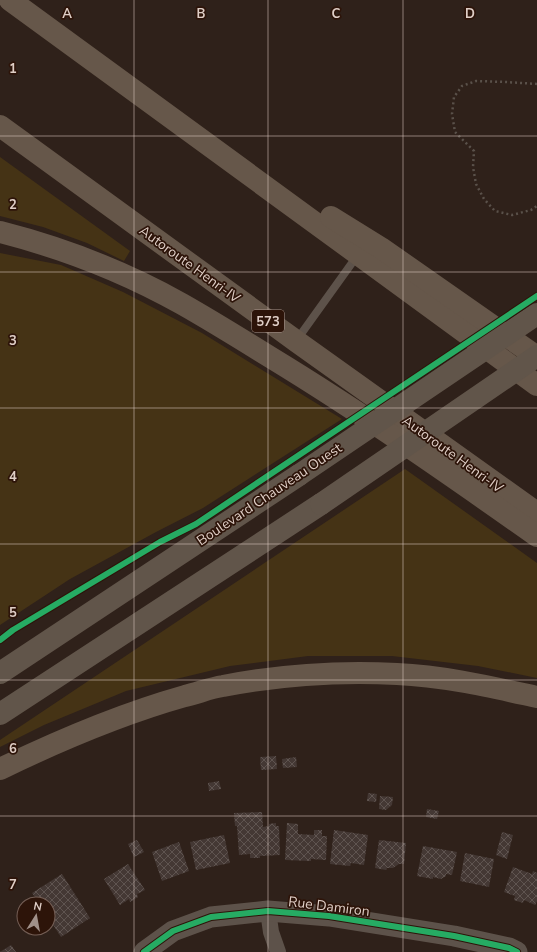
<svg xmlns="http://www.w3.org/2000/svg" width="537" height="952" font-family="'Nunito Sans',sans-serif">
  <style>
    .green { fill: #453315 }
    .building { fill: url(#building-cross-hatch) }
    .lines { fill: none; stroke-linecap: round; stroke-linejoin: round }
    .path { stroke: #5a514a; stroke-width: 2.5; stroke-dasharray: 2 3; stroke-linecap: butt }
    .service { stroke: #5d524a; stroke-width: 8 }
    .minor { stroke: #5d524a; stroke-width: 16 }
    .tertiary { stroke: #5d524a; stroke-width: 21 }
    .secondary { stroke: #61554a; stroke-width: 22 }
    .motorway { stroke: #66574a; stroke-width: 22 }
    .secondary-bridge { stroke: #61554a; stroke-width: 22 }
    .cycleway-casing { stroke: #2d1409; stroke-width: 8 }
    .cycleway { stroke: #26ab63; stroke-width: 6 }
    .grid { fill: none; stroke: #dfcec6; stroke-width: 1; stroke-opacity: 0.55 }
    .labels { text-anchor: middle; stroke-width: 3.5; stroke-linejoin: round; paint-order: stroke }
    .shield { fill: #2d1409; stroke: #aa968d; stroke-width: 1 }
    .shield-label { font-size: 13px; font-weight: bold; fill: #dfcec6 }
    .street-label { font-size: 14px; fill: #dfcec6; stroke: #2d1409 }
    .grid-label { font-size: 13px; text-anchor: middle; font-weight: bold; fill: #dfcec6; stroke: #2d1409; stroke-width: 3.5; stroke-linejoin: round; paint-order: stroke }
  </style>
  <defs>
    <pattern id="building-cross-hatch" width="8" height="8" patternUnits="userSpaceOnUse"><rect width="8" height="8" fill="#443834"/><path d="M0 0l8 8M0 8l8-8" fill="none" stroke="#5f5450"/></pattern>
  </defs>
  <rect width="100%" height="100%" fill="#2f211a"/>
  <g class="green">
    <path d="M 0,157 L 130,251 L 124,261 L 87,243 L 43,227 L 0,216 Z"/>
    <path d="M 0,253 L 61,265 L 123,292 L 202,333 L 342,419 L 203,508 L 156,532 L 70,579 L 0,625 Z"/>
    <path d="M 405,469 L 537,563 L 537,678 L 478,666 L 392,656 L 308,656 L 230,666 L 126,691 L 44,725 L 0,747 L 0,740 Z"/>
  </g>
  <g class="building">
    <path d="M 276,756 L 277,769 L 261,770 L 260,757 Z"/>
    <path d="M 296,757 L 297,767 L 283,768 L 282,759 Z"/>
    <path d="M 219,781 L 221,789 L 209,791 L 208,783 Z"/>
    <path d="M 368,793 L 377,794 L 376,802 L 367,801 Z"/>
    <path d="M 380,796 L 393,797 L 392,805 L 386,810 L 379,809 Z"/>
    <path d="M 427,809 L 439,811 L 437,819 L 426,817 Z"/>
    <path d="M 262,812 L 263,827 L 269,826 L 269,824 L 276,823 L 276,826 L 279,826 L 280,855 L 260,856 L 260,858 L 250,858 L 250,854 L 239,855 L 237,826 L 235,826 L 234,813 Z"/>
    <path d="M 287,823 L 298,824 L 298,834 L 314,835 L 314,830 L 322,830 L 322,836 L 327,836 L 326,860 L 311,859 L 311,861 L 285,860 Z"/>
    <path d="M 334,830 L 368,835 L 364,865 L 351,863 L 350,866 L 330,864 Z"/>
    <path d="M 502,832 L 513,835 L 507,859 L 496,855 Z"/>
    <path d="M 224,835 L 230,863 L 196,870 L 190,842 Z"/>
    <path d="M 137,840 L 144,852 L 134,857 L 128,844 Z"/>
    <path d="M 379,840 L 406,843 L 404,864 L 399,864 L 393,868 L 387,868 L 386,870 L 375,868 Z"/>
    <path d="M 179,842 L 189,871 L 162,881 L 152,852 Z"/>
    <path d="M 423,846 L 457,852 L 452,875 L 446,874 L 446,876 L 441,879 L 433,877 L 433,879 L 417,876 Z"/>
    <path d="M 465,853 L 494,859 L 489,887 L 460,881 Z"/>
    <path d="M 128,864 L 145,890 L 137,894 L 138,897 L 130,902 L 129,899 L 120,905 L 104,879 Z"/>
    <path d="M 513,867 L 532,874 L 533,871 L 537,873 L 537,901 L 535,905 L 524,900 L 523,903 L 514,900 L 515,896 L 504,892 Z"/>
    <path d="M 62,874 L 90,918 L 61,937 L 48,917 L 48,904 L 40,904 L 32,893 Z"/>
    <path d="M 11,945 L 16,952 L 0,952 Z"/>
  </g>
  <g class="lines">
    <path class="path" d="M 537,84 L 506,82 L 476,81 L 462,86 L 454,97 L 452,114 L 455,132 L 474,151 L 473,167 L 476,184 L 484,199 L 495,211 L 512,215 L 531,210 L 537,206"/>
    <path class="service" d="M 296,341 L 357,256"/>
    <path class="minor" d="M 268,911 L 271,932 L 278,952"/>
    <path class="tertiary" d="M 144,952 L 173,931 L 211,917 L 268,911 L 329,916 L 454,936 L 509,948 L 517,952"/>
    <g class="secondary">
      <path d="M 0,673 L 299,475"/>
      <path d="M 0,714 L 321,504"/>
    </g>
    <g class="motorway">
      <path d="M 10,0 L 537,385"/>
      <path d="M 0,126 L 296,341 L 537,513"/>
      <path d="M 331,217 L 381,248 L 537,357"/>
      <path d="M 0,232 C 63,248 125,272 182,304 C 212,321 241,339 270,357 C 362,413 449,474 537,536"/>
      <path d="M 0,769 C 60,740 121,714 185,696 C 198,693 210,688 223,686 C 280,675 339,671 397,674 C 444,676 491,687 537,697"/>
    </g>
    <g class="secondary-bridge">
      <path d="M 299,475 L 537,314"/>
      <path d="M 321,504 L 537,356"/>
    </g>
    <g class="cycleway-casing">
      <g id="cycleway">
        <path d="M 0,640 L 13,630 L 160,542 L 196,524 L 537,296"/>
        <path d="M 144,952 L 173,931 L 211,917 L 268,911 L 329,916 L 454,936 L 509,948 L 517,952"/>
      </g>
    </g>
    <use href="#cycleway" class="cycleway"/>
  </g>
  <path class="grid" d="M 134,0 L 134,952M 268,0 L 268,952M 403,0 L 403,952M 0,136 L 537,136M 0,272 L 537,272M 0,408 L 537,408M 0,544 L 537,544M 0,680 L 537,680M 0,816 L 537,816"/>
  <g class="labels">
    <rect class="shield" x="252" y="310" width="32" height="22" rx="3"/>
    <g class="shield-label">
      <text x="268" y="326">573</text>
    </g>
    <g class="street-label">
      <text transform="translate(190 264) rotate(36)" y="5">Autoroute Henri-IV</text>
      <text transform="translate(453 454) rotate(36)" y="5">Autoroute Henri-IV</text>
      <text transform="translate(269 494) rotate(-34)" y="5">Boulevard Chauveau Ouest</text>
      <text transform="translate(329 906) rotate(7)" y="5">Rue Damiron</text>
    </g>
  </g>
  <g class="grid-label">
    <text x="67" y="18">A</text>
    <text x="201" y="18">B</text>
    <text x="336" y="18">C</text>
    <text x="470" y="18">D</text>
    <text x="13" y="73">1</text>
    <text x="13" y="209">2</text>
    <text x="13" y="345">3</text>
    <text x="13" y="481">4</text>
    <text x="13" y="617">5</text>
    <text x="13" y="753">6</text>
    <text x="13" y="889">7</text>
  </g>
  <g transform="translate(36 916) rotate(11)"><circle r="19" fill="#2d1409" stroke="#745e55"/>
  <path d="M0-3L7 15L0 10L-7 15Z" fill="#a1918a"/>
  <text y="-6" font-size="11" font-weight="bold" text-anchor="middle" fill="#dfcec6">N</text>
  </g>
</svg>
